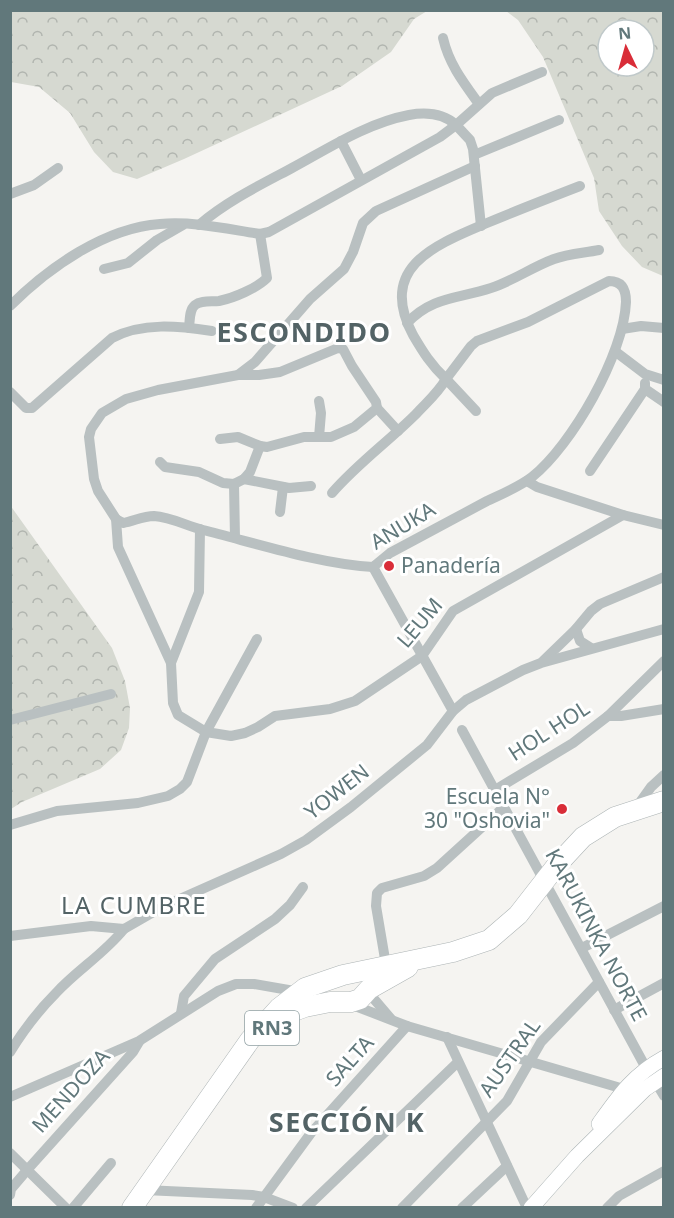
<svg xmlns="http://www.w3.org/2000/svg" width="674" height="1218" font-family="'Noto Sans',sans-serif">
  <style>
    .forest { fill: url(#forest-crowns); fill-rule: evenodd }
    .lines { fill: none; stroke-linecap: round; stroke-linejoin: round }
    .secondary-casing { stroke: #acb5b6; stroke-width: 16 }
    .highway-casing { stroke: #adb4b5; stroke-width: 21 }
    .street { stroke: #b9c0c1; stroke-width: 10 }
    .secondary { stroke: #fff; stroke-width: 15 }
    .highway { stroke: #fff; stroke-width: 20 }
    .poi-dot { fill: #d92d38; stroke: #fff; stroke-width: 2 }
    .labels { text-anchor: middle; stroke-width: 6; stroke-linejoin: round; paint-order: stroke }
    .shield { fill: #fff; stroke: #90a0a3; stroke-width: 1.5 }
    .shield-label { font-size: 20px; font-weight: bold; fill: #61787b }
    .street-label { font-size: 21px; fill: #61787b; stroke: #fff }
    .poi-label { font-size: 21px; fill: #61787b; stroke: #fff; text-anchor: start }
    .quarter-label { font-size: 24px; letter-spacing: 1.5px; fill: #536366; stroke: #fff }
    .district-label { font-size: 27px; font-weight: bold; letter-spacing: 1.5px; fill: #536366; stroke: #fff }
  </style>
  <defs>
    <pattern id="forest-crowns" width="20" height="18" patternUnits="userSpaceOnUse" patternTransform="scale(1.5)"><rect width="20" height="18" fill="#d6d9d1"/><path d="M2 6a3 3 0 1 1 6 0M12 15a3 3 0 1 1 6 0" fill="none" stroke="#b1b5af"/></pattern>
  </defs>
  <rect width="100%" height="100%" fill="#f5f4f1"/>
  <g class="forest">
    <path d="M 10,11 L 11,10 L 427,11 L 414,19 L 391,52 L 342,86 L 184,159 L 137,179 L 113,172 L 94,152 L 70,113 L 39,87 L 11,82 Z"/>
    <path d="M 506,11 L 663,11 L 663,276 L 642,267 L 622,246 L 599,211 L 594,178 L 543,57 L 518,20 ZM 608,30 L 644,30 L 644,66 L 608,66 Z"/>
    <path d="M 10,505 L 112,648 L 125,681 L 130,708 L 129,728 L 121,750 L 100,769 L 22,802 L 11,809 Z"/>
  </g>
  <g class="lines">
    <g class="secondary-casing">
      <g id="secondary">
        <path d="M 599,1124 C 619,1096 633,1075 664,1058"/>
        <path d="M 531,1208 L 577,1156 L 645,1089 L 664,1076"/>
      </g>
    </g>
    <g class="highway-casing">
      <g id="highway">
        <path d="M 274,1025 L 294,1011 L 305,1007 L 330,1002 L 351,1002 L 360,999 L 369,989 L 408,967"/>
        <path d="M 132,1208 L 250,1040 L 279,1008 L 305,988 L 343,975 L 453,952 L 489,940 L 518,915 L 557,865 L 583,837 L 615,817 L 664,801"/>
      </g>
    </g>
    <g class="street">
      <path d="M 443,38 C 449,64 463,82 479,104"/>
      <path d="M 341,141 L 361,180"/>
      <path d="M 474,155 L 559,120"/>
      <path d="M 10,194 L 34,185 L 58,168"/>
      <path d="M 199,225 C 227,201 260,185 292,168 C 329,148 367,123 409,115 C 426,112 443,113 456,125 L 492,93 L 542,72"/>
      <path d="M 104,269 L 128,263 L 157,240 L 183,225"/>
      <path d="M 10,306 C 49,267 105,228 160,224 C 193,221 227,229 260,234 L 269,232 L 440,137 L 456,125 L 470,140 L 473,149 L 481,226"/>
      <path d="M 407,323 C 433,296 458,299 491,288 C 513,281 532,267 554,259 C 568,254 584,253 599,250"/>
      <path d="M 189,328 C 190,320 189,310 195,305 C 201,300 212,302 219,301 C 234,298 257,288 267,278 L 260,234"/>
      <path d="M 622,329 L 641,326 L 664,328"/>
      <path d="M 616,352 L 645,374 L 664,380"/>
      <path d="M 645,383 L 645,389 L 664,402"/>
      <path d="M 10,392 L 26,408 L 32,408 L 112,338 C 143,322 178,326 212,331"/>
      <path d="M 319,401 L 321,413 L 319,437"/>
      <path d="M 377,408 L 398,431"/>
      <path d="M 220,439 L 238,437 L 260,446 L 267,447 L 304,437 L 331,437 L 354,427 L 377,408 L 376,402 L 352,366 L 343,349 L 338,348 L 280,372 L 259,375 L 238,375"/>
      <path d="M 160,462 L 165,467 L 199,472 L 223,483 L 234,484 L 244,479 L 289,488 L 311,486"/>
      <path d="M 590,471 L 645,389"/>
      <path d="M 244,479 L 250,472 L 260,446"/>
      <path d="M 527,481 L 537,487 L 623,515 L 664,525"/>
      <path d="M 234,484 L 235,538"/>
      <path d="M 332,493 C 357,464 389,441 416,414 C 427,402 438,393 446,379 L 476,411"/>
      <path d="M 280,512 L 283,487"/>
      <path d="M 116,519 L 123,523 C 134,521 143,516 154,516 C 171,517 187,526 203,530 C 255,543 320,564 373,567 L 390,553 C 422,536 455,518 487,501 C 502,494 519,487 532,477 C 572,445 624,354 626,302 C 626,290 622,281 609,281 L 528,322 L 477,341 L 471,346 L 446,379 C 431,365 423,352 413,335 C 377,267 435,245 487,223 C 518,210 549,198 580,186"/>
      <path d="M 200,529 L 199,592 L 171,663 L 173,703 L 178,715 L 206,732 L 231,736 L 245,733 L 258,727 L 275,716 L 330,709 L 355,701 L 422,656 L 453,611 L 623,515"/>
      <path d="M 373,567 L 453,711"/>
      <path d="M 576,629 L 580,641 L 591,648"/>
      <path d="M 543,661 L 576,629 L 591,611 L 600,604 L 664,577"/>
      <path d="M 171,663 L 118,547 L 116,519 L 98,491 L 94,479 L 89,437 L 91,429 L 102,413 L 126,399 L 158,390 L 238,375 L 255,362 L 310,299 L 344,269 L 353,252 L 363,223 L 376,211 L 475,166"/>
      <path d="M 608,716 L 621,716 L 664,709"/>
      <path d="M 10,720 L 111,694"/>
      <path d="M 462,730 L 646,1068"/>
      <path d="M 495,790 L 573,743 L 608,716 L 664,661"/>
      <path d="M 636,808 L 651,787 L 664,775"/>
      <path d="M 10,825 L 57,811 L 138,803 L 168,796 L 180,789 L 187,782 L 206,732 L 257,639"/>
      <path d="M 10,936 L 91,926 L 124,929 L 164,906 L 281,854 L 306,840 L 351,807 L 427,745 L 453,711 L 466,700 L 523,670 L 541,663 L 664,629"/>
      <path d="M 582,948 L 664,906"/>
      <path d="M 386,965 L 376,906 L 377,893 L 382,888 L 424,876 L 437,868 L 504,807"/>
      <path d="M 368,992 L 391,1019"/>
      <path d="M 350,1004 L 407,1026 L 624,1089"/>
      <path d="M 614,1010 L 664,983"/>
      <path d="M 181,1013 L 184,996 L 215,959 L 275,919 L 290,905 L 303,887"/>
      <path d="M 447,1037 L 527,1208"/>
      <path d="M 10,1052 C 23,1031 38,1011 56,993 C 77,970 104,954 124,929"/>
      <path d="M 655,1081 L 664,1096"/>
      <path d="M 10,1097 L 139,1041 L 218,991 L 236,984 L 254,984 L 300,992"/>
      <path d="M 10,1153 L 66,1208"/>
      <path d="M 145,1190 L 252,1195 L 264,1197 L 293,1208"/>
      <path d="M 10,1195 L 11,1189 L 28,1169 L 133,1052 L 139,1042"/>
      <path d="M 73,1208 L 111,1163"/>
      <path d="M 256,1208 L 311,1133 L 407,1026"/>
      <path d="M 306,1208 L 458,1062"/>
      <path d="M 402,1208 L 507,1101 L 541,1042 L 599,982"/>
      <path d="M 462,1208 L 507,1166"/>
      <path d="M 607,1208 L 619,1196 L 664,1171"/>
    </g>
    <use href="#secondary" class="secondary"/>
    <use href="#highway" class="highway"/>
  </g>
  <g class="poi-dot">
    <circle cx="389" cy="566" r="6"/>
    <circle cx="562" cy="809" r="6"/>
  </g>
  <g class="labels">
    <rect class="shield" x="245" y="1011" width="54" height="34" rx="4.5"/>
    <g class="shield-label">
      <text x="272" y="1035">RN3</text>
    </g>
    <g class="street-label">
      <text transform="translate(403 526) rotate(-31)" y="7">ANUKA</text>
      <text transform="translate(420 623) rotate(-50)" y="7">LEUM</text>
      <text transform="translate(549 731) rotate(-33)" y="7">HOL HOL</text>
      <text transform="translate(337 792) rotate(-38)" y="7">YOWEN</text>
      <text transform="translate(596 935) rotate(62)" y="7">KARUKINKA NORTE</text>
      <text transform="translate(510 1058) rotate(-55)" y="7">AUSTRAL</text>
      <text transform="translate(350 1061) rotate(-48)" y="7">SALTA</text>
      <text transform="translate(71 1091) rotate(-48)" y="7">MENDOZA</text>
    </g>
    <g class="poi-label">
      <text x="401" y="573">Panadería</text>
      <text x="550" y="804" text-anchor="end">Escuela N°<tspan x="550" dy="24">30 "Oshovia"</tspan></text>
    </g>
    <g class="quarter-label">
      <text x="134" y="914">LA CUMBRE</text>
    </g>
    <g class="district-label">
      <text x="304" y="342">ESCONDIDO</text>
      <text x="347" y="1132">SECCIÓN K</text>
    </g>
  </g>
  <rect width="674" height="1218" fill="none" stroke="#61787b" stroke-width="24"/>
  <g transform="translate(626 48) rotate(355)"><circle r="28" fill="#ffffff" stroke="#c0c9ca" stroke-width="1.5"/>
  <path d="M0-4.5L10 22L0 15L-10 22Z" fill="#d92d38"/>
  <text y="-9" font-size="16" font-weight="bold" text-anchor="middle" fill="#61787b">N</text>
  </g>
</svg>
